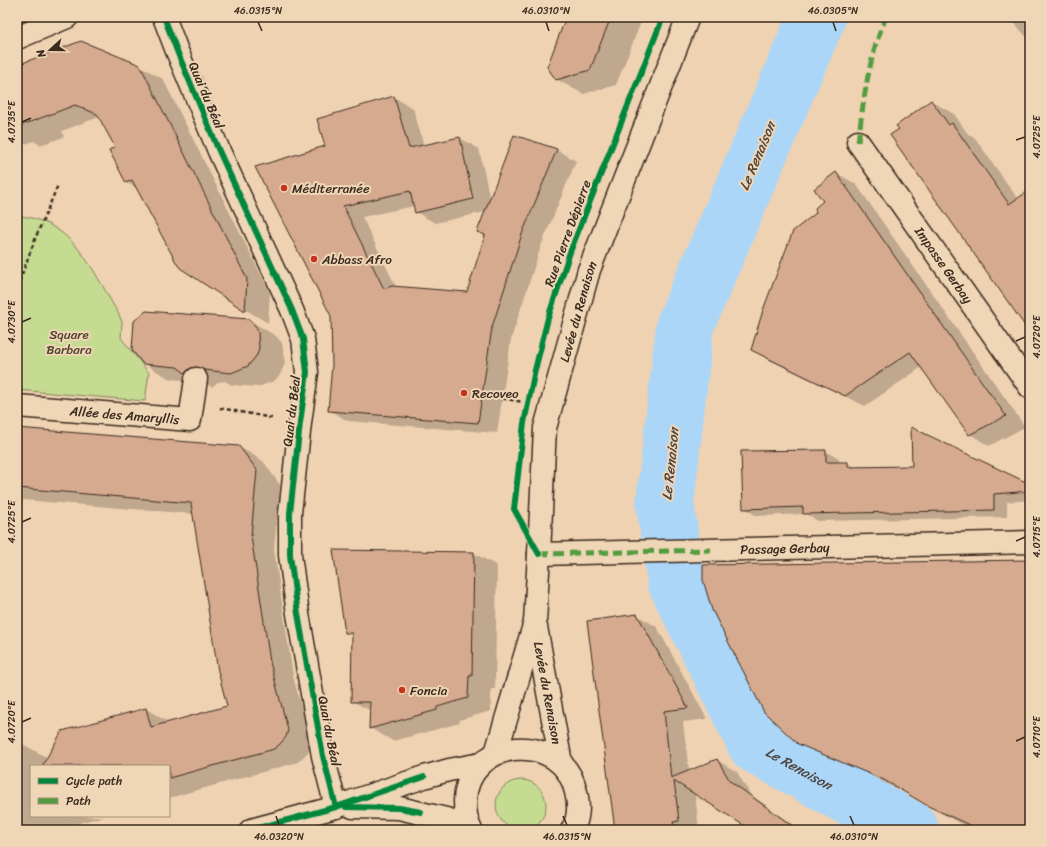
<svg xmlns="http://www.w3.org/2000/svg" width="1047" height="847" font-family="Sriracha,sans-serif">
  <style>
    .green { fill: #c5db91; stroke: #808258 }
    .shadow { fill: #0003; fill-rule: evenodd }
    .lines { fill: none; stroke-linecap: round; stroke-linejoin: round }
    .river { stroke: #acd6f7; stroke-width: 58 }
    .building { fill: #d6aa8f; stroke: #3b2a1e }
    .minor-casing { stroke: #3b2a1e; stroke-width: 25 }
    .major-casing { stroke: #3b2a1e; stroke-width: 25 }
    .path { stroke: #3b2a1e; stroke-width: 2.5; stroke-dasharray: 4 3; stroke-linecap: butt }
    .minor { stroke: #eed6b6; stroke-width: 22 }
    .major { stroke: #eed6b6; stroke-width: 22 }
    .quiet { stroke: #529c3f; stroke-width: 5; stroke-dasharray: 10 5; stroke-linecap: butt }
    .cycleway-casing { stroke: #eed6b6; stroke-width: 8 }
    .cycleway { stroke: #00873e; stroke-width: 6 }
    .ticks { fill: none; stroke: #3b2a1e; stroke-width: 1.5 }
    .poi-dot { fill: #c8321e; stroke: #eed6b6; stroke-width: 1.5 }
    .labels { text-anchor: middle; stroke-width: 4; stroke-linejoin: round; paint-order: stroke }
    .street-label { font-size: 13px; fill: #3b2a1e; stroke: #eed6b6 }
    .poi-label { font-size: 13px; fill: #3b2a1e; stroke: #eed6b6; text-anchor: start }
    .park-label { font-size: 13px; fill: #50452f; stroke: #eed6b6 }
    .water-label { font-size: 14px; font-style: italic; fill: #4c443f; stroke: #eed6b6 }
    .neatline { fill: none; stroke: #3b2a1e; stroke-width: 1.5 }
    .ticks-label { font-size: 10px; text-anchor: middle; fill: #3b2a1e }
  </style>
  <rect width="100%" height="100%" fill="#efd2b2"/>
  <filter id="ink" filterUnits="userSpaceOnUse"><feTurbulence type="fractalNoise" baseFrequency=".025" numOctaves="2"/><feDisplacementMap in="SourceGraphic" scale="8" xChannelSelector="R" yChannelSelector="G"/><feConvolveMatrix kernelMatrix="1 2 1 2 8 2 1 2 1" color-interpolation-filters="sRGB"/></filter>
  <g filter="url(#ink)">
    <g class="green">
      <path d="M 17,216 C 23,216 29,217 35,219 C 78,231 97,278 118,313 L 122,322 L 121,338 L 149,373 L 145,401 L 17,390 Z"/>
      <circle cx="521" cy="805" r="25"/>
    </g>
    <g class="shadow">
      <path d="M 17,17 L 40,17 L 17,25 Z"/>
      <path d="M 567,17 L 643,17 L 616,85 L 583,94 L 556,79 Z"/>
      <path d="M 1009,17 L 1030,17 L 1030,41 Z"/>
      <path d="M 17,66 L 140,66 L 163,79 L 270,293 L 268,323 L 246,310 L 180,267 L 138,189 L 127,183 L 110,151 L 116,147 L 100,118 L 99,117 L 62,131 L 64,137 L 40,145 L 34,141 L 17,147 Z"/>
      <path d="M 393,97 L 413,108 L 424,146 L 460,138 L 479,149 L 490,199 L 515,136 L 557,150 L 576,161 L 541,246 L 511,339 L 497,433 L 348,421 L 329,410 L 333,365 L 326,147 ZM 414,206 L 416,212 L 435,223 L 485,212 L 478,231 L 486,236 L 468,293 L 396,287 L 362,217 Z"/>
      <path d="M 931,101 L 954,114 L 968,134 L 975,138 L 1018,199 L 1030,192 L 1030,331 L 900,130 Z"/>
      <path d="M 836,173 L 856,184 L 1025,427 L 989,446 L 970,434 L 922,367 L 865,406 L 771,361 L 752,349 L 817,213 L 824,201 Z"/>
      <path d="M 249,320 L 276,336 L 282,343 L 285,363 L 280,375 L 274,381 L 258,387 L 232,385 L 225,381 L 218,382 L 212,387 L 203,382 L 170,379 L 143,363 Z"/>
      <path d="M 17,428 L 239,447 L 263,461 L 280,485 L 274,550 L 293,676 L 311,744 L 310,750 L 298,762 L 169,798 L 169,766 L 31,766 L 31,816 L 104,816 L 54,830 L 17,830 L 17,741 L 48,758 L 146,709 L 170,723 L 228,707 L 194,514 L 23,500 L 20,553 L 17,553 Z"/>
      <path d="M 825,451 L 839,458 L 839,463 L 847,463 L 856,468 L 1030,485 L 1030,500 L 1007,502 L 1007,517 L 818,521 L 806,514 L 757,516 L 744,508 Z"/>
      <path d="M 474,553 L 497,566 L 495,689 L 491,689 L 491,711 L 459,720 L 460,723 L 393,741 L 370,728 L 371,711 L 352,701 L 353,636 L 346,632 Z"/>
      <path d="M 1030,561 L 1030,830 L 976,830 L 953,820 L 908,793 L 823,758 L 799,744 Z"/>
      <path d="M 637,615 L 657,627 L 707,719 L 683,722 L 689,771 L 717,760 L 737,772 L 750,794 L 791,823 L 803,830 L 753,830 L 695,793 L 699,830 L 616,830 Z"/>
    </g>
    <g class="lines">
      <path class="river" id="s1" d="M 817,17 L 685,325 L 665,503 L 676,581 L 757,745 L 910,830"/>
    </g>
    <g class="building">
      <path d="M 566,17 L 611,17 L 590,70 L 556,80 L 547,67 Z"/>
      <path d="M 81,41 L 140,65 L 247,279 L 245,311 L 180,268 L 177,264 L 132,180 L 126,183 L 109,150 L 115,147 L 97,114 L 75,105 L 17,127 L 17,65 Z"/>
      <path d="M 394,96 L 409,148 L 460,137 L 473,199 L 415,213 L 410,191 L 343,206 L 384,289 L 392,286 L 467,292 L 485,235 L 477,232 L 514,135 L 557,149 L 522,234 L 492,327 L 478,423 L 328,411 L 332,365 L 331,316 L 255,167 L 325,146 L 317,119 Z"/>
      <path d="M 931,100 L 949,125 L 952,123 L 1009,204 L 1030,190 L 1030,333 L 890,135 L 899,129 L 896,126 Z"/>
      <path d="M 836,172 L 984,385 L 1006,416 L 969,435 L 910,352 L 845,396 L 751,350 L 763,310 L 793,231 L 816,213 L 815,208 L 823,201 L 814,189 Z"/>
      <path d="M 146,311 L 249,319 L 256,327 L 258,333 L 259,348 L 257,355 L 248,366 L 231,373 L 204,370 L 197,367 L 191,368 L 185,373 L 177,367 L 143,364 L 132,350 L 134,321 Z"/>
      <path d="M 911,427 L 1030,484 L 1030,491 L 994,494 L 994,510 L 803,514 L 803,507 L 743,509 L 741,451 L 826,450 L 826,462 L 848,462 L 848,467 L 912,466 Z"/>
      <path d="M 17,428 L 239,446 L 257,470 L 251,536 L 270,662 L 288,730 L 286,737 L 280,744 L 274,749 L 169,778 L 169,766 L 42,766 L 62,731 L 146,708 L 151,727 L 227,706 L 218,671 L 191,503 L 17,488 Z"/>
      <path d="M 333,550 L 474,552 L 472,676 L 469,676 L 468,698 L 437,707 L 437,710 L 369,729 L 370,702 L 351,702 L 352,633 L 345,633 Z"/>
      <path d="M 1030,560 L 1030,830 L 980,830 L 928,806 L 884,780 L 798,744 L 764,712 L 712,610 L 703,580 L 703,565 Z"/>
      <path d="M 637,614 L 688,708 L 664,711 L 671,778 L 717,759 L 730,781 L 798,830 L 751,830 L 674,781 L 679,821 L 673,822 L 675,830 L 615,830 L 587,621 Z"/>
    </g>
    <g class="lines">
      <g class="minor-casing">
        <g id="minor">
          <path d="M 164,17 L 177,51 L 219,151 L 292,310 L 303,339 L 307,372 L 300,423 L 290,513 L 290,555 L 298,614 L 323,756 L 336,807"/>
          <path d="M 17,38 L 67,17"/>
          <path id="s2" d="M 858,142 L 1030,387"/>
          <path id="s3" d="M 17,406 L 190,420 L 196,379"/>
          <path id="s4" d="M 539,554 L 1030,542"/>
          <path d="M 353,807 L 399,808 L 446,819 L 469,826"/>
          <path d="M 251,830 L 336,807 L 424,777 L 449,770 L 481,764"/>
        </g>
      </g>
      <g class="major-casing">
        <g id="major">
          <path id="s5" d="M 536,627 L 561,763"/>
          <path id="s6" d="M 496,753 L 535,622 L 539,554 L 545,428 L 589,270 L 688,17"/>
          <path d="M 471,830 C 466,821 465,811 465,801 C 467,737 563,729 576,792 C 579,804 579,819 572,830"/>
        </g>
      </g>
      <g class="path">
        <path d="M 17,288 L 35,239 L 58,185"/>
        <path d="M 482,395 L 523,402"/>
        <path d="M 220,408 L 272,418"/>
      </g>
      <use href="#minor" class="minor"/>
      <use href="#major" class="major"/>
      <g class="quiet">
        <path d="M 858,142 C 864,98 868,59 886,17"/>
        <path d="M 539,554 L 711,550"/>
      </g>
      <g class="cycleway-casing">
        <g id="cycleway">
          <path d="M 164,17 L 177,51 L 219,151 L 292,310 L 303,339 L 307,372 L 300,423 L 290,513 L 290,555 L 298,614 L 323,756 L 336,807"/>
          <path d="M 539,554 L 514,509 L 524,423 L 535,370 L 548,318 L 570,252 L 663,17"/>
          <path d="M 346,807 L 399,808 L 421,812"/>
          <path d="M 251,830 L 336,807 L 424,777"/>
        </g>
      </g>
      <use href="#cycleway" class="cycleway"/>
    </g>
  </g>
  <path class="ticks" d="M 258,22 L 262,31M 546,22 L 549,31M 833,22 L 836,31M 22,122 L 31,118M 1016,140 L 1025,137M 22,322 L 31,318M 1016,341 L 1025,337M 22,522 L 31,518M 1016,541 L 1025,537M 22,722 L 31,718M 1016,741 L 1025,737M 276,816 L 279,825M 563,816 L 567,825M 850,816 L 854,825"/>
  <g class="poi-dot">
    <circle cx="284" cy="188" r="4"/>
    <circle cx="314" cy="259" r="4"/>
    <circle cx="464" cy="393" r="4"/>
    <circle cx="402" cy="690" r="4"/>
  </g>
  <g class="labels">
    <g class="street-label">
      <text transform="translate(207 95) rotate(67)" y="5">Quai du Béal</text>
      <text transform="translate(567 233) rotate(-70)" y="5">Rue Pierre Dépierre</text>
      <text dy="5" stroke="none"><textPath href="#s2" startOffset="150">Impasse Gerbay</textPath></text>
      <text dy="5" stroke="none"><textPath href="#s6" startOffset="452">Levée du Renaison</textPath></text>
      <text transform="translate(291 411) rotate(-83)" y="5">Quai du Béal</text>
      <text dy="5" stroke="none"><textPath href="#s3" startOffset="108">Allée des Amaryllis</textPath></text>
      <text dy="5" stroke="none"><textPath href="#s4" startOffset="246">Passage Gerbay</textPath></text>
      <text dy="5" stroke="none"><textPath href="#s5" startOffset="67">Levée du Renaison</textPath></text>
      <text transform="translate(330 731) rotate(79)" y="5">Quai du Béal</text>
    </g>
    <g class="poi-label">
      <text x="292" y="193">Méditerranée</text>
      <text x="322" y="264">Abbass Afro</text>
      <text x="472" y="398">Recoveo</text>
      <text x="410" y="695">Foncia</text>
    </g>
    <g class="park-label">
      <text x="69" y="339">Square<tspan x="69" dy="15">Barbara</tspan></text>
    </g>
    <g class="water-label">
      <text transform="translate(757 156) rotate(-67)" y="5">Le Renaison</text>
      <text transform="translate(670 464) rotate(-84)" y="5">Le Renaison</text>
      <text dy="5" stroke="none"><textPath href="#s1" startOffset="824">Le Renaison</textPath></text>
    </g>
  </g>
  <rect width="1047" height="847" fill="none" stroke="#eed6b6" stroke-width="44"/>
  <rect x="30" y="765" width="140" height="52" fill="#eed6b6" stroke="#a69179"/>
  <rect x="38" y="778" width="20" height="6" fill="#00873e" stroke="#a69179"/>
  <text x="66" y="785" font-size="12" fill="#3b2a1e">Cycle path</text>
  <rect x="38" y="798" width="20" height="6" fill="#529c3f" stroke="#a69179"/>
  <text x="66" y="805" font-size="12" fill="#3b2a1e">Path</text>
  <g transform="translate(50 50) rotate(249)" stroke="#eed6b6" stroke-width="3" paint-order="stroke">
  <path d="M0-3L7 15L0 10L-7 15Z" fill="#3b2a1e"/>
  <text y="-6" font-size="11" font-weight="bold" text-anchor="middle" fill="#3b2a1e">N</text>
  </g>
  <rect x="22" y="22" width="1003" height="803" class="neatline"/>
  <g class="ticks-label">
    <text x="258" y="14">46.0315°N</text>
    <text x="546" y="14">46.0310°N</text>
    <text x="833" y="14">46.0305°N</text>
    <text transform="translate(11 122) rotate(-90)" y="4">4.0735°E</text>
    <text transform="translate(1036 137) rotate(-90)" y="4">4.0725°E</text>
    <text transform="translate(11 322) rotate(-90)" y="4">4.0730°E</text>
    <text transform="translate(1036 337) rotate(-90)" y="4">4.0720°E</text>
    <text transform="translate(11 522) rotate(-90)" y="4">4.0725°E</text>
    <text transform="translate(1036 537) rotate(-90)" y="4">4.0715°E</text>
    <text transform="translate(11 722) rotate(-90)" y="4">4.0720°E</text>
    <text transform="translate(1036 737) rotate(-90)" y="4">4.0710°E</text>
    <text x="279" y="840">46.0320°N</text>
    <text x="567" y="840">46.0315°N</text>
    <text x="854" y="840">46.0310°N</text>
  </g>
</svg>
